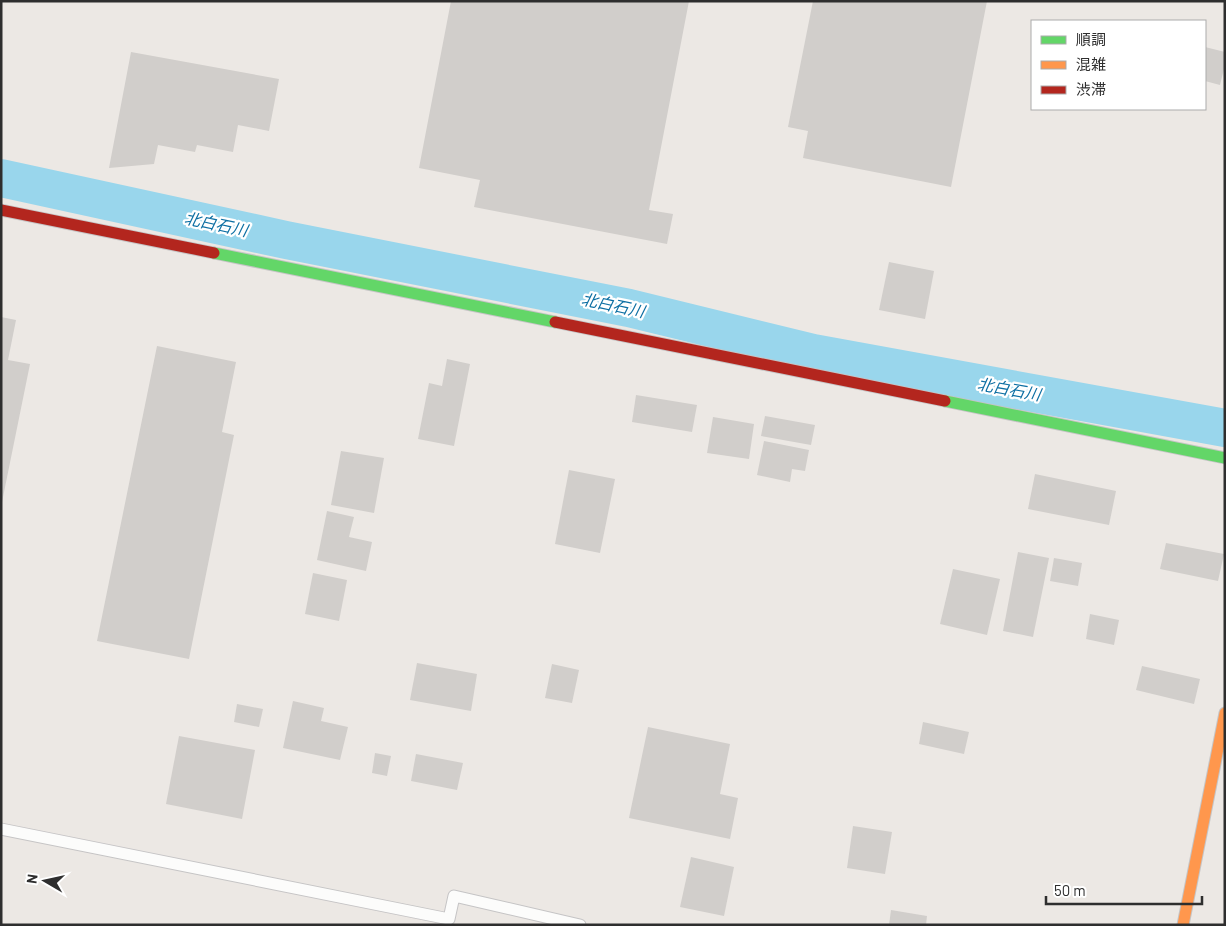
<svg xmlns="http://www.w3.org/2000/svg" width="1226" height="926" font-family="Barlow,'Noto Sans JP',sans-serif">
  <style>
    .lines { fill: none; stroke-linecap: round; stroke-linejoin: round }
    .river { stroke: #99d6ec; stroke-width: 38 }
    .building { fill: #d1cecb }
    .lane-casing { stroke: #c5c4c5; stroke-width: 13 }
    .fast-casing { stroke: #c5c4c5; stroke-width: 13 }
    .slow-casing { stroke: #c5c4c5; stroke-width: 13 }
    .jam-casing { stroke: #c5c4c5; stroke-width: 13 }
    .lane { stroke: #fcfcfb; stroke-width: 11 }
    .fast { stroke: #63d668; stroke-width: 11 }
    .slow { stroke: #ff974d; stroke-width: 11 }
    .jam { stroke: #b3261e; stroke-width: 11 }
    .labels { text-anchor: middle; stroke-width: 4.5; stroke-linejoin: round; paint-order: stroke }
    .water-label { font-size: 16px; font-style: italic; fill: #0d6fa3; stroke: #fff }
  </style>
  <rect width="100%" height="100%" fill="#ece8e4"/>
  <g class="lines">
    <path class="river" d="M 1,178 L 286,240 L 629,308 L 813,353 L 1225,428"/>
  </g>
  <g class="building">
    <path d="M 451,1 L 689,1 L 649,210 L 673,214 L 667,244 L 474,207 L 480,180 L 419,168 Z"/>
    <path d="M 813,1 L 987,1 L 951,187 L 803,158 L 808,131 L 788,127 Z"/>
    <path d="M 1205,47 L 1225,52 L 1225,65 L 1220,85 L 1205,81 Z"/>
    <path d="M 131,52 L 279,79 L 269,131 L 238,125 L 233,152 L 197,145 L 195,152 L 158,145 L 154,164 L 109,168 Z"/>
    <path d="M 889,262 L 934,271 L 925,319 L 879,310 Z"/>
    <path d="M 1,317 L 16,320 L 8,360 L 30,364 L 2,502 Z"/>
    <path d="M 157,346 L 236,362 L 222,432 L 234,435 L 189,659 L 97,641 Z"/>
    <path d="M 447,359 L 470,364 L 454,446 L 418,439 L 429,383 L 442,386 Z"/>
    <path d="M 636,395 L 697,405 L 692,432 L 632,422 Z"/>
    <path d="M 765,416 L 815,425 L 811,445 L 761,436 Z"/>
    <path d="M 713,417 L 754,424 L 749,459 L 707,453 Z"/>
    <path d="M 764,441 L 809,450 L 805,471 L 792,469 L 790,482 L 757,475 Z"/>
    <path d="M 341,451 L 384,458 L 374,513 L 331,505 Z"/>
    <path d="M 569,470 L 615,479 L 600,553 L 555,544 Z"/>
    <path d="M 1035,474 L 1116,491 L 1109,525 L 1028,509 Z"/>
    <path d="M 327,511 L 354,517 L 349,537 L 372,542 L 366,571 L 317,560 Z"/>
    <path d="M 1166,543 L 1224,554 L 1218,581 L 1160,569 Z"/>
    <path d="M 1018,552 L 1049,558 L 1033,637 L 1003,631 Z"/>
    <path d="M 1054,558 L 1082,563 L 1078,586 L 1050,581 Z"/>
    <path d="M 953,569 L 1000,579 L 987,635 L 940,624 Z"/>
    <path d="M 313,573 L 347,580 L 339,621 L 305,614 Z"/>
    <path d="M 1090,614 L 1119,620 L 1114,645 L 1086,639 Z"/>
    <path d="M 417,663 L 477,674 L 471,711 L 410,700 Z"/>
    <path d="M 552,664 L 579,670 L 572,703 L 545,698 Z"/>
    <path d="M 1142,666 L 1200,679 L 1194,704 L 1136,690 Z"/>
    <path d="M 293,701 L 324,708 L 321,721 L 348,727 L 340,760 L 283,748 Z"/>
    <path d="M 237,704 L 263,709 L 259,727 L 234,722 Z"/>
    <path d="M 923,722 L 969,732 L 964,754 L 919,744 Z"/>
    <path d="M 648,727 L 730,744 L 720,794 L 738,798 L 730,839 L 629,818 Z"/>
    <path d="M 179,736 L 255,750 L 242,819 L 166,804 Z"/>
    <path d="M 375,753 L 391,756 L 387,776 L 372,773 Z"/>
    <path d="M 416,754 L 463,763 L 457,790 L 411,781 Z"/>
    <path d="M 853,826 L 892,832 L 885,874 L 847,868 Z"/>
    <path d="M 691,857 L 734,867 L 724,916 L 680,907 Z"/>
    <path d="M 891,910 L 927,916 L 926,925 L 889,925 Z"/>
  </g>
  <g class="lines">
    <g class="lane-casing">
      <path id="lane" d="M 1,829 L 449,919 L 454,896 L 580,925"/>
    </g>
    <g class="fast-casing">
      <g id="fast">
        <path d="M 214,253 L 555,322"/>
        <path d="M 945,401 L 1225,458"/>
      </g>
    </g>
    <g class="slow-casing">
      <path id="slow" d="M 1183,925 L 1225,713"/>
    </g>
    <g class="jam-casing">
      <g id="jam">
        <path d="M 1,210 L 214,253"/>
        <path d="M 555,322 L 945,401"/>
      </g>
    </g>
    <use href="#lane" class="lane"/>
    <use href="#fast" class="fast"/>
    <use href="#slow" class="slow"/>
    <use href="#jam" class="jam"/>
  </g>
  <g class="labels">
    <g class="water-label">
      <text transform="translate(216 224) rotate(12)" y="6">北白石川</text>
      <text transform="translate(613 305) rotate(12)" y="6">北白石川</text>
      <text transform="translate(1009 389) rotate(10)" y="6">北白石川</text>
    </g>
  </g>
  <rect width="1226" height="926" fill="none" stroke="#2e2e2e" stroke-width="5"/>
  <rect x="1031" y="20" width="175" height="90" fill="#ffffff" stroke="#ababab"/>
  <rect x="1041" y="36" width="25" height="8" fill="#63d668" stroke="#ababab"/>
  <text x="1076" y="45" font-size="15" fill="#2e2e2e">順調</text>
  <rect x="1041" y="61" width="25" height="8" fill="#ff974d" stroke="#ababab"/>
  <text x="1076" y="70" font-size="15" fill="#2e2e2e">混雑</text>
  <rect x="1041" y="86" width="25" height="8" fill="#b3261e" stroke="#ababab"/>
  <text x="1076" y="95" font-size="15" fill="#2e2e2e">渋滞</text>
  <g transform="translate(45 881) rotate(279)" stroke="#ffffff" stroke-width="4" paint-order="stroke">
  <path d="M0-4L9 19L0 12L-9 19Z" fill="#2e2e2e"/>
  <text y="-8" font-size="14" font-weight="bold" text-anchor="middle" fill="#2e2e2e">N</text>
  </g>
  <path d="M1046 896v8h156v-8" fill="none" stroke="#2e2e2e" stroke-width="2.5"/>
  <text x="1054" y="896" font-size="15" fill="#2e2e2e" stroke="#ffffff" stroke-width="4" paint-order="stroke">50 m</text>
</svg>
